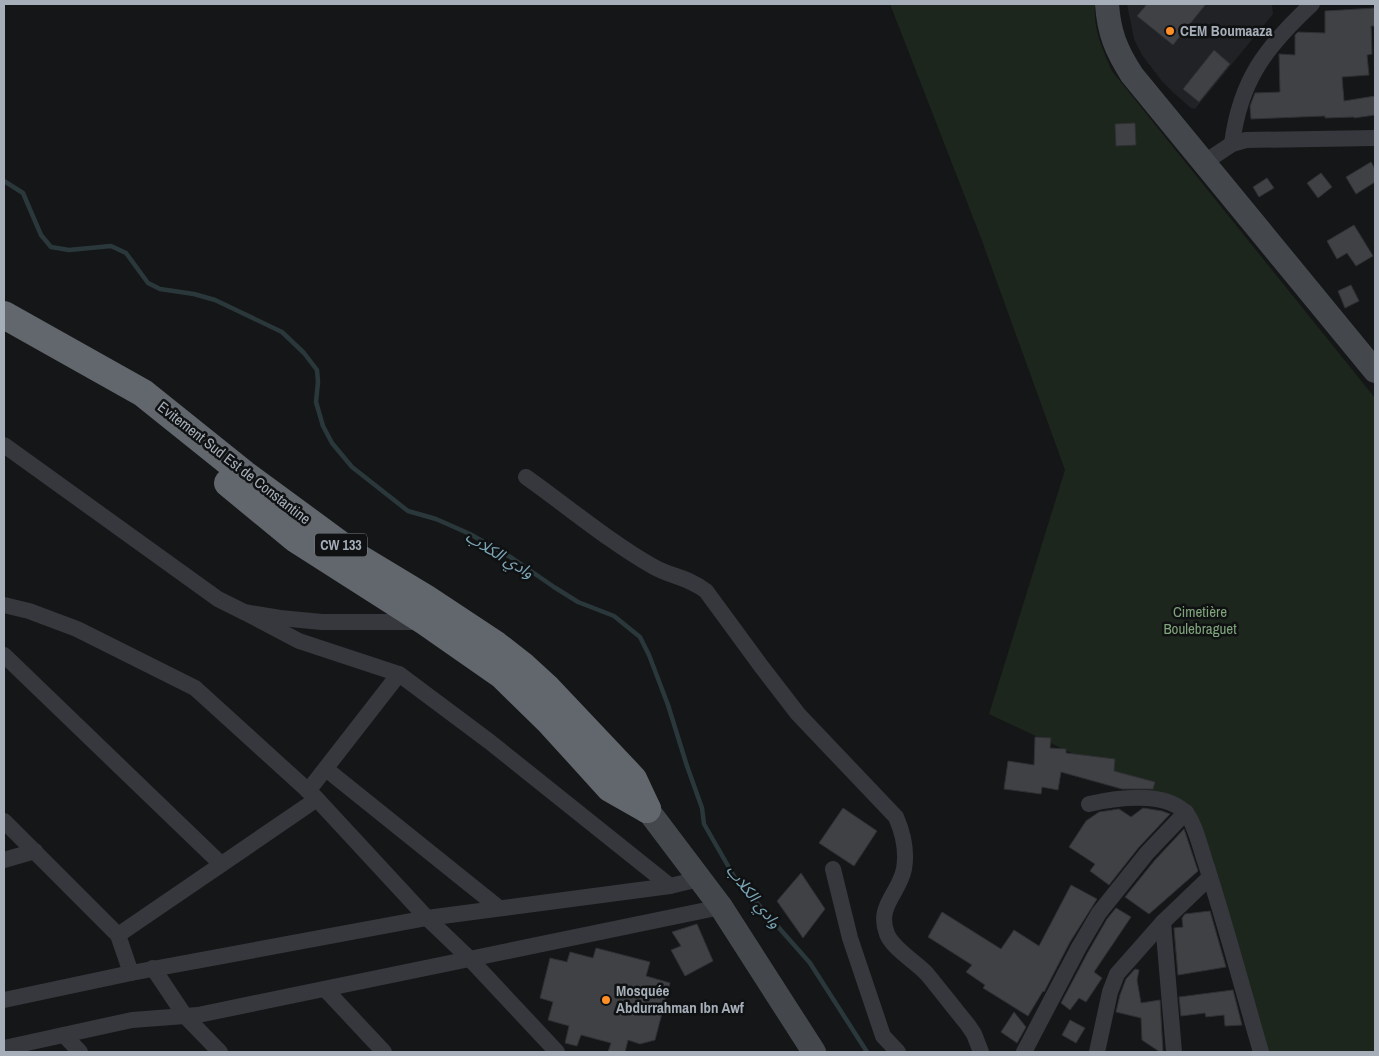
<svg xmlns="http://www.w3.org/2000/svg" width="1379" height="1056" font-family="'Archivo Narrow','Noto Sans Arabic',sans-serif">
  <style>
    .built { fill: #212225 }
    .green { fill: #1d261d }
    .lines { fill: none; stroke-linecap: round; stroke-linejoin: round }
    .stream { stroke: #2a383c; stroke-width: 4.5 }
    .building { fill: #3f4145; stroke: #2f3034 }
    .street { stroke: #36383d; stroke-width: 16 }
    .secondary { stroke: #44484d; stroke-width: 24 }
    .highway { stroke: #62676e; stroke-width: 28 }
    .poi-dot { fill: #ff8f26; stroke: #101112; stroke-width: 2 }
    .labels { text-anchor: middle; stroke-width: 5; stroke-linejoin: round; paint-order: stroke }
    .shield { fill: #101112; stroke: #798087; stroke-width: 1 }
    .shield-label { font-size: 14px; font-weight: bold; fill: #a6afb9 }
    .poi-label { font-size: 15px; font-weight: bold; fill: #a6afb9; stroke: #101112; text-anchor: start }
    .street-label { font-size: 15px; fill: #a6afb9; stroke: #101112 }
    .park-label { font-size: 15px; fill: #80a57c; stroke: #101112 }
    .water-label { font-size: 16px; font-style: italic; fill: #7aa5b6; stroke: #101112 }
  </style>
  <rect width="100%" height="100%" fill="#151617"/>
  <path class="built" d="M 1127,4 L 1272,4 L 1273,14 L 1195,109 L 1191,108 L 1175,94 L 1161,80 L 1142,55 L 1134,39 Z"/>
  <path class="green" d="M 890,4 L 1095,4 C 1093,29 1102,48 1112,71 L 1375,398 L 1375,1052 L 1268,1052 L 1190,809 L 989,714 L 1065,470 L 981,238 Z"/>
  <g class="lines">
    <path class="stream" d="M 4,181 L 23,193 L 41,235 L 51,247 L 69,250 L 111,246 L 126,253 L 148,283 L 160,289 L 194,294 L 215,300 L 282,332 L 304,353 L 317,370 L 318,382 L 316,402 L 323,426 L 332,443 L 352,467 L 408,511 L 436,519 L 470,534 L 512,558 L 554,587 L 578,602 L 614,616 L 640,637 L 649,655 L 668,705 L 687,766 L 702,808 L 704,824 L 735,878 L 810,963 L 867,1052"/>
  </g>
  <g class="building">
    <path d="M 1147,4 L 1206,4 L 1173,45 L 1137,16 Z"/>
    <path d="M 1375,8 L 1375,26 L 1371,26 L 1372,54 L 1367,55 L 1369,75 L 1342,77 L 1344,101 L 1375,96 L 1375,115 L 1354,118 L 1354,117 L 1325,118 L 1325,116 L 1251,119 L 1250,106 L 1255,93 L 1280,92 L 1279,54 L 1295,55 L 1295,35 L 1298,32 L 1325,33 L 1325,11 Z"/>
    <path d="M 1214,50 L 1230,64 L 1199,102 L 1183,89 Z"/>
    <path d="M 1135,123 L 1136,145 L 1116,146 L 1115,124 Z"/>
    <path d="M 1371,162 L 1375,169 L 1375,182 L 1356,194 L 1346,177 Z"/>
    <path d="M 1321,173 L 1332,187 L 1318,198 L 1307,183 Z"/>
    <path d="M 1267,178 L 1274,188 L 1259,197 L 1253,187 Z"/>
    <path d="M 1354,225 L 1373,256 L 1356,266 L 1347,253 L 1337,259 L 1327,241 Z"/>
    <path d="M 1351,285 L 1359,301 L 1345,308 L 1338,291 Z"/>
    <path d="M 1035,737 L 1051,738 L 1050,748 L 1066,749 L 1066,753 L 1115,759 L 1114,771 L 1155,782 L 1153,789 L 1122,789 L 1061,772 L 1058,790 L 1042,787 L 1041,794 L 1004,789 L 1008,761 L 1034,765 Z"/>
    <path d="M 843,808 L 877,831 L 854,866 L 819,843 Z"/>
    <path d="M 1143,808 L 1162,811 L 1170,814 L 1139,847 L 1109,885 L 1090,871 L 1095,864 L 1069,847 L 1086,821 L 1099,812 L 1119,809 L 1131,817 Z"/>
    <path d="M 1184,829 L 1198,871 L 1149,914 L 1125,897 L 1155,860 Z"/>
    <path d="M 801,873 L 825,909 L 803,938 L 777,901 Z"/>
    <path d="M 1071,885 L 1097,899 L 1070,942 L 1044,992 L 1043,991 L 1028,1016 L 983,988 L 985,985 L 966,972 L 972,965 L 928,937 L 942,912 L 1001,949 L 1014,930 L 1039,946 Z"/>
    <path d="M 1116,908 L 1131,917 L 1094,972 L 1102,978 L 1086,1002 L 1079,998 L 1070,1010 L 1061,1003 L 1088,952 L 1107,919 Z"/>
    <path d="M 1210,911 L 1226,967 L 1178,975 L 1174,928 L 1183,927 L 1182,918 L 1185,914 Z"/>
    <path d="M 697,924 L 713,961 L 685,976 L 671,950 L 681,946 L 672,932 Z"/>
    <path d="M 596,948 L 650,962 L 646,976 L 670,983 L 655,1040 L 640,1044 L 628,1040 L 625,1052 L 608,1052 L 611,1043 L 581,1035 L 577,1046 L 565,1043 L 569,1026 L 548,1020 L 553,1002 L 540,998 L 550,958 L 567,962 L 570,952 L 593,958 Z"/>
    <path d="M 1135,969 L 1139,970 L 1137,980 L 1141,1003 L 1160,1000 L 1163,1052 L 1160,1052 L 1142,1040 L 1141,1018 L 1116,1012 L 1120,995 L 1126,979 Z"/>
    <path d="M 1233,990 L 1242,1025 L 1225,1026 L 1224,1015 L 1206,1017 L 1205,1013 L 1181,1016 L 1179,997 Z"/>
    <path d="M 1014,1012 L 1026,1027 L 1017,1043 L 1001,1032 Z"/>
    <path d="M 1070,1020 L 1085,1028 L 1076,1043 L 1062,1035 Z"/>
  </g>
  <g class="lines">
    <g class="street">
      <path d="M 1232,144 C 1240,80 1266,47 1312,4"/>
      <path d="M 1205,162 L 1232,144 L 1246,140 L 1375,138"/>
      <path d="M 4,445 L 218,599 L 244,612 L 280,618 L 322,622 L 423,622"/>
      <path d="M 526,477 C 567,506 611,543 654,567 C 672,577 688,577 706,591 L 761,666 L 798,714 L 896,817 C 903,833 907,852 904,869 C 899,894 876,906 887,934 C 893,949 916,962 927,974 C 941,991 954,1008 968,1025 L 974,1034 L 981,1052"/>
      <path d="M 4,605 L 29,611 L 77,629 L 195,688 L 315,797 L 427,918 L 470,959 L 557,1052"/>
      <path d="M 244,612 L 299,641 L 399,674 L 490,742 L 670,886"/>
      <path d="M 4,655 L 221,864"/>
      <path d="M 326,769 L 499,908"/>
      <path d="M 308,791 L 399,674"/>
      <path d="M 1089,804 C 1116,798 1163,791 1185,812 C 1194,821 1200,846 1204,858 C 1225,922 1242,987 1261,1052"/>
      <path d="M 4,821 L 118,935 L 131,973"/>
      <path d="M 4,860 L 35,851"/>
      <path d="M 833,869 L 850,938 L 883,1036 L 898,1052"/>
      <path d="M 1163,922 L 1174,1052"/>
      <path d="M 118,935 L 317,799"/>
      <path d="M 153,968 L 185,1016 L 220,1052"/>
      <path d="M 325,989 L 384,1052"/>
      <path d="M 4,1000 L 131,973 L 427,918 L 670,886 L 699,879"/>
      <path d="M 64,1035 L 80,1052"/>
      <path d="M 4,1048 L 132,1020 L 198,1015 L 721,907"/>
      <path d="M 1024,1052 L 1079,947 L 1099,913 L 1147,853 L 1186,812"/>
      <path d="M 1097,1052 L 1110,992 L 1117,974 L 1163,922 L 1210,877"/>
    </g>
    <g class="secondary">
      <path d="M 1107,4 C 1109,33 1116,50 1132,75 L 1375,371"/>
      <path d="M 647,809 L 721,907 L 814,1052"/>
    </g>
    <g class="highway">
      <path d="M 4,315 L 143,393 L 244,474 L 357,557 L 425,598 L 496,645 L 523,666 L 547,688 L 633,779 L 647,809"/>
      <path d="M 228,483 L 296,539 L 426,622 L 502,675 L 550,722 L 610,788 L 647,809"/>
    </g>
  </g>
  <g class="poi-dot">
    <circle cx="1170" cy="31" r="5"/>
    <circle cx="606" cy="1000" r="5"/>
  </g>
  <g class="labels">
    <rect class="shield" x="315" y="533.5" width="52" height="23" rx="4"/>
    <g class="shield-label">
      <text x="341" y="550">CW 133</text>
    </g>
    <g class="poi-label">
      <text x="1180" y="36">CEM Boumaaza</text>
      <text x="616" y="996">Mosquée<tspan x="616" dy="17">Abdurrahman Ibn Awf</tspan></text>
    </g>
    <g class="street-label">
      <text transform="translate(234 463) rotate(38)" y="5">Evitement Sud Est de Constantine</text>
    </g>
    <g class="park-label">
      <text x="1200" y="617">Cimetière<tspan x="1200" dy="17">Boulebraguet</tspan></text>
    </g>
    <g class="water-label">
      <text transform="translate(500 554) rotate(31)" y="6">وادي الكلاب</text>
      <text transform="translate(754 896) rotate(51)" y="6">وادي الكلاب</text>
    </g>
  </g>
  <rect width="1379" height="1056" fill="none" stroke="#a6afb9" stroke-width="10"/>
</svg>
